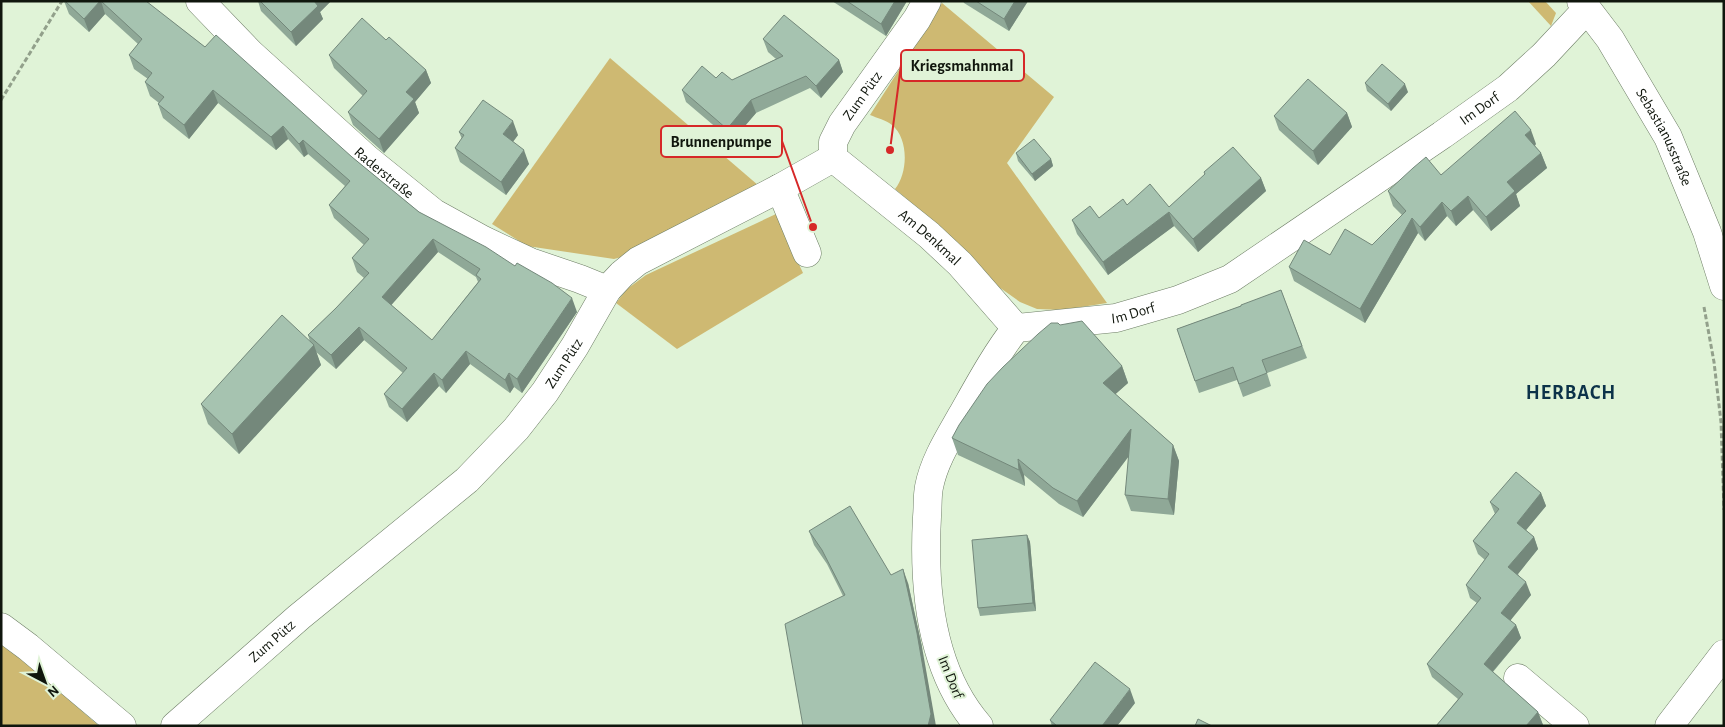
<svg xmlns="http://www.w3.org/2000/svg" width="1725" height="727" font-family="'Alegreya Sans',sans-serif">
  <style>
    .green { fill: #ceb972 }
    .lines { fill: none; stroke-linecap: round; stroke-linejoin: round }
    .minor-casing { stroke: #6d7d65; stroke-width: 29 }
    .path { stroke: #92a08b; stroke-width: 3; stroke-dasharray: 5 2.5; stroke-linecap: butt }
    .minor { stroke: #fff; stroke-width: 28 }
    .wall { fill: #8fa897; fill-rule: evenodd }
    .shaded-wall { fill: #74887b }
    .building { fill: #a6c3b0; stroke: #74887b; fill-rule: evenodd }
    .labels { text-anchor: middle; stroke-width: 4; stroke-linejoin: round; paint-order: stroke }
    .street-label { font-size: 15px; fill: #10160d; stroke: #e0f3d7 }
    .district-label { font-size: 20px; font-weight: bold; letter-spacing: 1px; fill: #0c3249; stroke: #e0f3d7 }
    .leader { fill: none; stroke: #d62828; stroke-width: 2 }
    .callout-dot { fill: #d62828; stroke: #e0f3d7; stroke-width: 2 }
    .callout { fill: #e0f3d7; stroke: #d62828; stroke-width: 2 }
    .callout-label { font-size: 16px; text-anchor: middle; font-weight: bold; fill: #10160d }
  </style>
  <rect width="100%" height="100%" fill="#e0f3d7"/>
  <g class="green">
    <path d="M 1528,1 L 1545,1 L 1556,13 L 1551,26 Z"/>
    <path d="M 942,3 L 1054,97 L 1007,163 L 1107,303 L 1062,310 L 1037,309 L 1020,302 L 989,280 L 950,236 L 895,189 C 908,173 909,139 892,125 C 886,120 877,118 870,115 Z"/>
    <path d="M 610,58 L 765,191 L 648,250 L 614,259 L 527,246 L 492,224 Z"/>
    <path d="M 776,214 L 803,273 L 677,349 L 616,303 L 627,289 L 646,275 Z"/>
    <path d="M 1,640 L 99,726 L 1,726 Z"/>
  </g>
  <g class="lines">
    <g class="minor-casing">
      <g id="minor">
        <path id="s1" d="M 200,1 L 251,54 L 367,159 L 434,213 L 483,240 L 530,262 L 580,279 L 607,290"/>
        <path id="s2" d="M 1581,1 L 1610,39 L 1668,137 L 1707,232 L 1724,286"/>
        <path id="s3" d="M 833,158 L 929,235 L 960,264 L 1016,328"/>
        <path id="s4" d="M 833,158 L 833,142 L 842,124 L 917,19 L 927,1"/>
        <path d="M 780,188 L 807,253"/>
        <path d="M 1,627 L 28,647 L 122,726"/>
        <path d="M 1518,678 L 1575,726"/>
        <path id="s5" d="M 175,726 L 299,617 L 467,480 L 516,429 L 545,392 L 575,346 L 607,290 L 622,274 L 638,261 L 780,188 L 833,158"/>
        <path id="s6" d="M 979,726 C 931,671 923,588 927,517 C 928,508 927,497 929,487 C 934,461 949,438 962,415 C 979,385 995,355 1016,328 L 1116,318 L 1178,300 L 1230,279 L 1442,135 L 1508,88 L 1544,55 L 1587,9"/>
        <path d="M 1669,726 L 1724,654"/>
      </g>
    </g>
    <g class="path">
      <path d="M 1,100 L 62,1"/>
      <path d="M 1704,307 L 1714,362 L 1721,422 L 1724,510"/>
    </g>
    <use href="#minor" class="minor"/>
  </g>
  <g class="wall">
    <path d="M 64,1 L 149,1 L 148,3 L 205,47 L 352,157 L 419,212 L 577,312 L 522,393 L 514,387 L 510,393 L 470,364 L 446,393 L 439,386 L 407,422 L 389,407 L 384,394 L 403,373 L 364,340 L 336,369 L 316,352 L 321,365 L 239,454 L 208,424 L 201,404 L 310,342 L 308,335 L 336,308 L 364,278 L 357,272 L 352,258 L 364,245 L 334,218 L 329,205 L 345,186 L 308,154 L 304,157 L 288,139 L 276,150 L 218,103 L 189,139 L 163,118 L 158,104 L 159,103 L 150,96 L 145,82 L 148,79 L 134,69 L 129,55 L 138,44 L 105,14 L 89,32 L 69,14 ZM 438,252 L 476,277 L 478,282 L 432,340 L 391,305 Z"/>
    <path d="M 258,1 L 331,1 L 320,12 L 323,19 L 296,46 L 261,11 Z"/>
    <path d="M 832,1 L 907,1 L 886,36 Z"/>
    <path d="M 963,1 L 1028,1 L 1009,31 L 964,3 Z"/>
    <path d="M 763,39 L 839,60 L 843,72 L 821,98 L 810,88 L 756,113 L 732,141 L 686,102 L 682,90 L 716,78 L 732,80 L 776,59 L 768,52 Z"/>
    <path d="M 386,40 L 426,70 L 431,83 L 415,102 L 419,113 L 384,153 L 353,125 L 348,112 L 363,96 L 334,68 L 329,55 Z"/>
    <path d="M 1365,83 L 1408,92 L 1391,111 L 1367,91 Z"/>
    <path d="M 1347,113 L 1352,127 L 1318,165 L 1279,130 L 1274,116 Z"/>
    <path d="M 459,132 L 518,135 L 513,142 L 529,164 L 506,195 L 460,162 L 455,148 L 462,139 Z"/>
    <path d="M 1536,144 L 1535,146 L 1541,153 L 1547,168 L 1516,194 L 1520,206 L 1491,231 L 1473,210 L 1456,226 L 1447,216 L 1425,241 L 1418,233 L 1365,323 L 1294,281 L 1289,267 L 1330,255 L 1372,245 L 1402,215 L 1393,206 L 1388,191 Z"/>
    <path d="M 1016,153 L 1051,159 L 1053,166 L 1035,181 L 1018,161 Z"/>
    <path d="M 1204,172 L 1261,178 L 1266,191 L 1198,252 L 1174,226 L 1108,275 L 1077,234 L 1072,220 L 1099,218 L 1127,205 L 1169,207 L 1205,175 Z"/>
    <path d="M 1281,290 L 1307,358 L 1267,373 L 1271,386 L 1243,397 L 1237,380 L 1199,393 L 1177,329 L 1241,306 Z"/>
    <path d="M 1060,325 L 1122,366 L 1128,383 L 1115,394 L 1173,445 L 1179,461 L 1174,515 L 1131,511 L 1125,495 L 1129,456 L 1083,517 L 1059,504 L 1024,475 L 1025,486 L 958,455 L 952,438 Z"/>
    <path d="M 1541,493 L 1546,506 L 1526,530 L 1534,537 L 1538,549 L 1518,574 L 1531,595 L 1510,620 L 1516,625 L 1521,638 L 1493,672 L 1538,712 L 1543,725 L 1542,726 L 1436,726 L 1458,699 L 1432,677 L 1427,664 L 1477,603 L 1470,598 L 1466,585 L 1485,560 L 1478,554 L 1473,541 L 1495,514 L 1490,502 Z"/>
    <path d="M 809,531 L 891,575 L 908,583 L 922,647 L 843,596 L 827,564 L 814,545 Z"/>
    <path d="M 1027,535 L 1030,542 L 1036,611 L 980,616 L 978,608 Z"/>
    <path d="M 1135,703 L 1117,726 L 1052,726 L 1050,720 Z"/>
  </g>
  <g class="shaded-wall">
    <path d="M 100,1 L 101,1 L 105,14 L 89,32 L 84,19 Z"/>
    <path d="M 314,1 L 331,1 L 320,12 L 323,19 L 296,46 L 291,32 Z"/>
    <path d="M 895,1 L 907,1 L 886,36 L 881,24 Z"/>
    <path d="M 1015,1 L 1028,1 L 1009,31 L 1004,19 Z"/>
    <path d="M 839,60 L 843,72 L 821,98 L 816,86 Z"/>
    <path d="M 426,70 L 431,83 L 415,102 L 419,113 L 384,153 L 379,139 L 406,92 Z"/>
    <path d="M 1405,84 L 1408,92 L 1391,111 L 1388,104 Z"/>
    <path d="M 213,90 L 218,103 L 189,139 L 184,125 Z"/>
    <path d="M 751,100 L 756,113 L 732,141 L 727,129 Z"/>
    <path d="M 1347,113 L 1352,127 L 1318,165 L 1313,151 Z"/>
    <path d="M 513,121 L 518,135 L 508,148 L 503,134 Z"/>
    <path d="M 283,126 L 288,139 L 276,150 L 271,137 Z"/>
    <path d="M 1531,130 L 1536,144 L 1531,149 L 1525,135 Z"/>
    <path d="M 303,140 L 308,154 L 304,157 L 299,144 Z"/>
    <path d="M 524,150 L 529,164 L 506,195 L 501,182 Z"/>
    <path d="M 1541,153 L 1547,168 L 1516,194 L 1520,206 L 1491,231 L 1486,217 L 1507,182 Z"/>
    <path d="M 1051,159 L 1053,166 L 1035,181 L 1032,174 Z"/>
    <path d="M 1261,178 L 1266,191 L 1198,252 L 1193,239 Z"/>
    <path d="M 1468,196 L 1473,210 L 1456,226 L 1451,211 Z"/>
    <path d="M 1442,202 L 1447,216 L 1425,241 L 1420,227 Z"/>
    <path d="M 1169,212 L 1174,226 L 1108,275 L 1103,262 Z"/>
    <path d="M 1412,218 L 1418,233 L 1365,323 L 1360,309 Z"/>
    <path d="M 433,239 L 438,252 L 387,310 L 382,297 Z"/>
    <path d="M 572,298 L 577,312 L 522,393 L 517,379 Z"/>
    <path d="M 359,327 L 364,340 L 336,369 L 331,355 Z"/>
    <path d="M 314,345 L 321,365 L 239,454 L 232,434 Z"/>
    <path d="M 466,351 L 470,364 L 446,393 L 442,380 Z"/>
    <path d="M 1122,366 L 1128,383 L 1109,400 L 1103,383 Z"/>
    <path d="M 434,373 L 439,386 L 407,422 L 402,409 Z"/>
    <path d="M 509,373 L 514,387 L 510,393 L 505,380 Z"/>
    <path d="M 1131,429 L 1137,445 L 1083,517 L 1077,501 Z"/>
    <path d="M 1173,445 L 1179,461 L 1174,515 L 1168,499 Z"/>
    <path d="M 1018,459 L 1024,475 L 1025,486 L 1019,470 Z"/>
    <path d="M 1541,493 L 1546,506 L 1522,535 L 1517,523 Z"/>
    <path d="M 1027,535 L 1030,542 L 1036,611 L 1033,603 Z"/>
    <path d="M 1534,537 L 1538,549 L 1513,580 L 1508,567 Z"/>
    <path d="M 903,569 L 908,583 L 922,647 L 936,726 L 928,726 Z"/>
    <path d="M 1526,582 L 1531,595 L 1506,626 L 1501,613 Z"/>
    <path d="M 1516,625 L 1521,638 L 1488,677 L 1484,664 Z"/>
    <path d="M 1130,689 L 1135,703 L 1117,726 L 1102,726 Z"/>
    <path d="M 1538,712 L 1543,725 L 1542,726 L 1526,726 Z"/>
  </g>
  <g class="building">
    <path d="M 65,1 L 100,1 L 84,19 Z"/>
    <path d="M 101,1 L 146,1 L 205,47 L 216,35 L 352,157 L 419,212 L 486,247 L 515,266 L 517,263 L 552,283 L 572,298 L 517,379 L 509,373 L 505,380 L 466,351 L 442,380 L 434,373 L 402,409 L 384,394 L 407,368 L 359,327 L 331,355 L 308,335 L 336,308 L 369,273 L 352,258 L 369,239 L 329,205 L 350,181 L 303,140 L 299,144 L 283,126 L 271,137 L 213,90 L 184,125 L 158,104 L 164,97 L 145,82 L 152,73 L 129,55 L 142,39 ZM 433,239 L 480,269 L 476,275 L 481,279 L 432,340 L 382,297 Z"/>
    <path d="M 260,1 L 314,1 L 318,6 L 291,32 Z"/>
    <path d="M 847,1 L 895,1 L 881,24 Z"/>
    <path d="M 976,1 L 1015,1 L 1004,19 Z"/>
    <path d="M 784,15 L 839,60 L 816,86 L 806,76 L 751,100 L 727,129 L 682,90 L 702,66 L 716,78 L 722,72 L 732,80 L 783,56 L 763,39 Z"/>
    <path d="M 362,18 L 386,40 L 389,37 L 426,70 L 406,92 L 414,99 L 379,139 L 348,112 L 367,91 L 329,55 Z"/>
    <path d="M 1382,64 L 1405,84 L 1388,104 L 1365,83 Z"/>
    <path d="M 1308,79 L 1347,113 L 1313,151 L 1274,116 Z"/>
    <path d="M 483,100 L 513,121 L 503,134 L 524,150 L 501,182 L 455,148 L 464,135 L 459,132 Z"/>
    <path d="M 1515,111 L 1531,130 L 1525,135 L 1541,153 L 1507,182 L 1515,191 L 1486,217 L 1468,196 L 1451,211 L 1442,202 L 1420,227 L 1412,218 L 1360,309 L 1289,267 L 1304,240 L 1330,255 L 1345,229 L 1372,245 L 1406,211 L 1388,191 L 1413,168 L 1426,157 L 1441,175 Z"/>
    <path d="M 1034,139 L 1051,159 L 1032,174 L 1016,153 Z"/>
    <path d="M 1233,147 L 1261,178 L 1193,239 L 1169,212 L 1103,262 L 1072,220 L 1090,206 L 1099,218 L 1123,199 L 1127,205 L 1150,184 L 1169,207 L 1205,174 L 1204,172 Z"/>
    <path d="M 1281,290 L 1302,346 L 1262,360 L 1267,373 L 1239,384 L 1233,367 L 1195,381 L 1177,329 L 1241,306 L 1241,305 Z"/>
    <path d="M 282,315 L 314,345 L 232,434 L 201,404 Z"/>
    <path d="M 1082,321 L 1122,366 L 1103,383 L 1173,445 L 1168,499 L 1125,495 L 1131,429 L 1077,501 L 1053,488 L 1018,459 L 1019,470 L 952,438 L 959,425 L 987,384 L 1003,367 L 1038,334 L 1051,323 L 1058,323 L 1060,325 Z"/>
    <path d="M 1516,472 L 1541,493 L 1517,523 L 1534,537 L 1508,567 L 1526,582 L 1501,613 L 1516,625 L 1484,664 L 1538,712 L 1526,726 L 1436,726 L 1463,694 L 1427,664 L 1481,598 L 1466,585 L 1489,554 L 1473,541 L 1499,509 L 1490,502 Z"/>
    <path d="M 850,506 L 891,575 L 903,569 L 917,633 L 931,714 L 928,726 L 803,726 L 785,624 L 845,595 L 822,550 L 809,531 Z"/>
    <path d="M 1027,535 L 1033,603 L 978,608 L 972,540 Z"/>
    <path d="M 1095,662 L 1130,689 L 1102,726 L 1057,726 L 1050,720 Z"/>
    <path d="M 1198,719 L 1212,726 L 1195,726 Z"/>
  </g>
  <g class="labels">
    <g class="street-label">
      <text dy="5" stroke="none"><textPath href="#s4" startOffset="71">Zum Pütz</textPath></text>
      <text dy="5" stroke="none"><textPath href="#s6" startOffset="956">Im Dorf</textPath></text>
      <text dy="5" stroke="none"><textPath href="#s2" startOffset="160">Sebastianusstraße</textPath></text>
      <text dy="5" stroke="none"><textPath href="#s1" startOffset="252">Raderstraße</textPath></text>
      <text dy="5" stroke="none"><textPath href="#s3" startOffset="125">Am Denkmal</textPath></text>
      <text dy="5" stroke="none"><textPath href="#s6" startOffset="551">Im Dorf</textPath></text>
      <text dy="5" stroke="none"><textPath href="#s5" startOffset="534">Zum Pütz</textPath></text>
      <text dy="5" stroke="none"><textPath href="#s5" startOffset="129">Zum Pütz</textPath></text>
      <text transform="translate(951 677) rotate(68)" y="5">Im Dorf</text>
    </g>
    <g class="district-label">
      <text x="1571" y="399">HERBACH</text>
    </g>
  </g>
  <path class="leader" d="M890 150L901 65M813 227L782 141"/>
  <g class="callout-dot">
    <circle cx="890" cy="150" r="5"/>
    <circle cx="813" cy="227" r="5"/>
  </g>
  <g class="callout">
    <rect x="901" y="50" width="123" height="31" rx="5"/>
    <rect x="661" y="126" width="121" height="31" rx="5"/>
  </g>
  <g class="callout-label">
    <text x="962" y="71">Kriegsmahnmal</text>
    <text x="721" y="147">Brunnenpumpe</text>
  </g>
  <rect width="1725" height="727" fill="none" stroke="#10160d" stroke-width="5"/>
  <g transform="translate(45 682) rotate(139)" stroke="#e0f3d7" stroke-width="4" paint-order="stroke">
  <path d="M0-4L9 19L0 12L-9 19Z" fill="#10160d"/>
  <text y="-8" font-size="14" font-weight="bold" text-anchor="middle" fill="#10160d">N</text>
  </g>
</svg>
